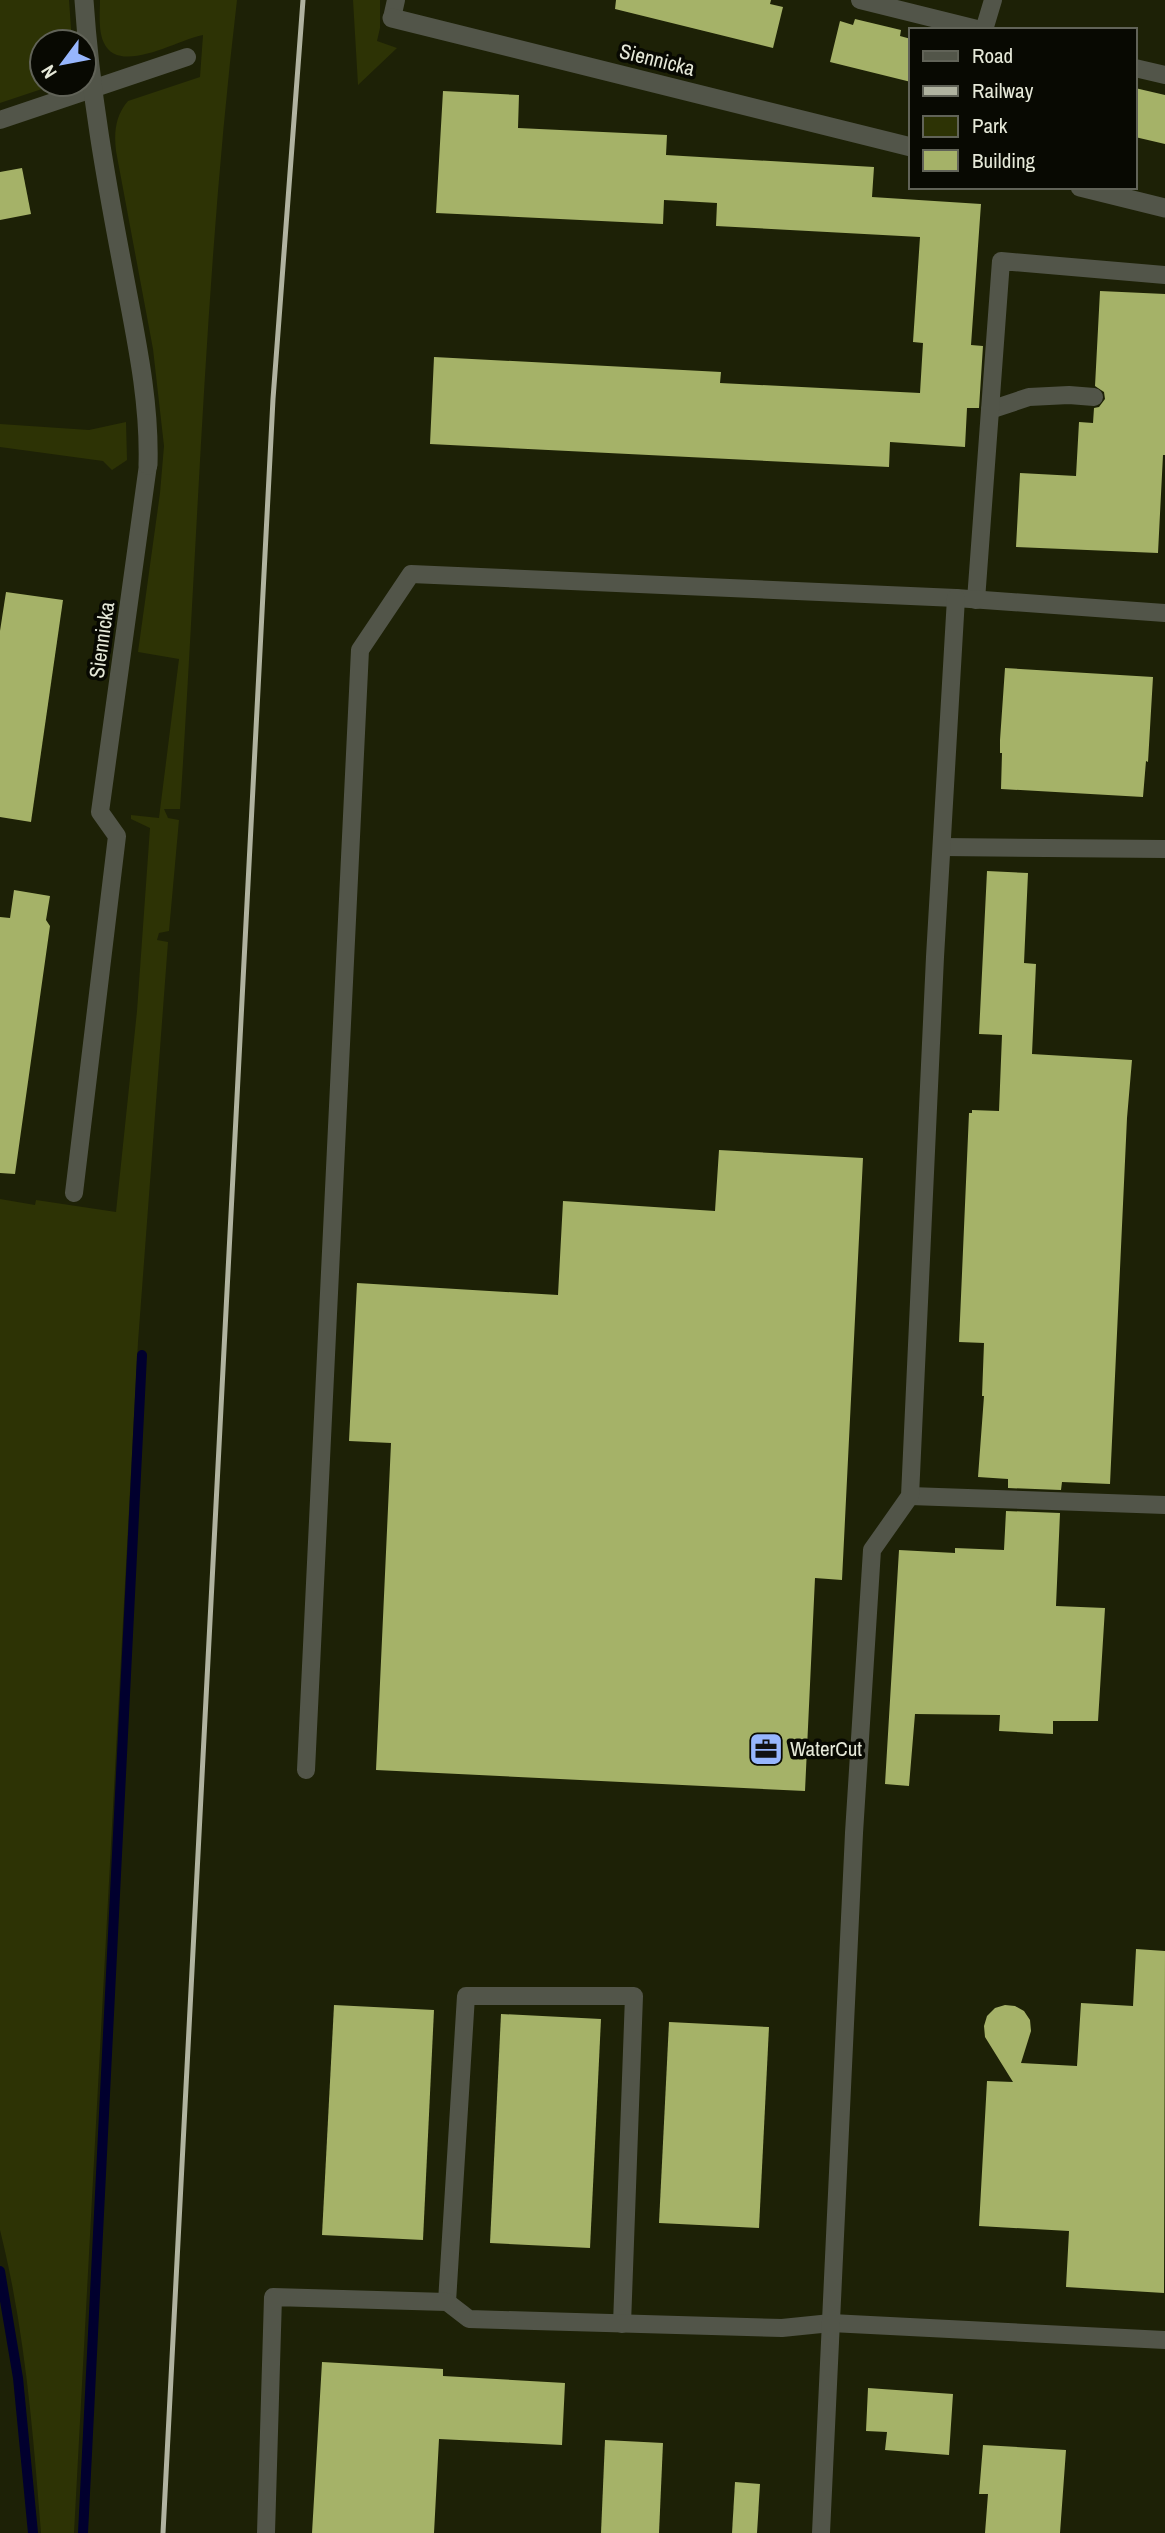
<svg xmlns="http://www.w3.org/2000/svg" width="1165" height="2533" font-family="'Archivo Narrow',sans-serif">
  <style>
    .green { fill: #2d3305 }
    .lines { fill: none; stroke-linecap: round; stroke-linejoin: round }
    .stream { stroke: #01002e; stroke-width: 10 }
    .building { fill: #a5b268 }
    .service { stroke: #525549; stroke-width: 18 }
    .minor { stroke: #525549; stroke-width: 19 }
    .rail { stroke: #b0b3a0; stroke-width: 5 }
    .labels { text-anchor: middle; stroke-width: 7; stroke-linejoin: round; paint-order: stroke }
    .street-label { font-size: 21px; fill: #e6e9d9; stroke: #080902 }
    .poi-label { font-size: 21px; fill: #e6e9d9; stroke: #080902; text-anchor: start }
  </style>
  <rect width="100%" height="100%" fill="#1d2106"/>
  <g class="green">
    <path d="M 0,0 L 69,0 L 72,42 L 42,42 L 42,84 L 57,84 L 0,103 Z"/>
    <path d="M 100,0 L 237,0 C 205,269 198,540 180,809 L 164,809 L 168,818 L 179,820 L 169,931 L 159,933 L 157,940 L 168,942 L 138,1342 L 74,2533 L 41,2533 C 33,2431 25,2330 0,2230 L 0,1199 L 35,1205 L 36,1200 L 116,1212 L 137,1011 L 150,828 L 131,819 L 131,815 L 159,818 L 179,659 L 138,652 L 160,493 L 164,446 L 153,349 L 116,151 C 114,133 115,116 128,101 L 200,77 L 203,35 C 179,39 119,76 104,43 C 98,31 100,13 100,0 Z"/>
    <path d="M 353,0 L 380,0 L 380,28 L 377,41 L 397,48 L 358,85 Z"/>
    <path d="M 126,422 L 127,460 L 112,470 L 103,461 L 0,447 L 0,424 L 89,430 Z"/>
  </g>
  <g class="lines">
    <g class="stream">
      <path d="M 0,2271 L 18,2378 L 33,2533"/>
      <path d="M 83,2533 L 142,1355"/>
    </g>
  </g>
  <g class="building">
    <path d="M 616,0 L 771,0 L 770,4 L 783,7 L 773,48 L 615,9 Z"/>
    <path d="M 855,19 L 901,30 L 900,36 L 911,39 L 911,82 L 830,62 L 840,21 L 853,25 Z"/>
    <path d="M 1135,88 L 1165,95 L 1165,144 L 1135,137 Z"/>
    <path d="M 443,91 L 519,95 L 518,128 L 667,135 L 666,155 L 874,167 L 872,197 L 981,204 L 971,345 L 983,346 L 979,408 L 967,408 L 965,447 L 890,442 L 889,467 L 430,444 L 434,357 L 721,372 L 720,383 L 920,393 L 923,343 L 913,342 L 920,237 L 716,226 L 717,203 L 664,200 L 663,224 L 436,213 Z"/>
    <path d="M 22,168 L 31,214 L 0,220 L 0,172 Z"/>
    <path d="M 1100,291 L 1165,294 L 1165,455 L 1163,455 L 1158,553 L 1016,547 L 1020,473 L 1076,476 L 1079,422 L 1093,423 L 1094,408 L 1099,407 L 1105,399 L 1104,392 L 1095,386 Z"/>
    <path d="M 6,592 L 63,600 L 31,822 L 0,817 L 0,631 Z"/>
    <path d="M 1005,668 L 1153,677 L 1148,762 L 1146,761 L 1143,797 L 1001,789 L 1002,753 L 1000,753 L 1000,740 Z"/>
    <path d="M 987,871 L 1028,873 L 1024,963 L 1036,964 L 1032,1054 L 1132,1060 L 1127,1118 L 1110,1484 L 1062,1482 L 1061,1490 L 1008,1488 L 1008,1479 L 978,1477 L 984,1396 L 982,1396 L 984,1343 L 959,1342 L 969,1113 L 972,1113 L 972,1110 L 999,1111 L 1002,1035 L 979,1034 Z"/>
    <path d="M 14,890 L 50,896 L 46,920 L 50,926 L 15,1174 L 0,1173 L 0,917 L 10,918 Z"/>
    <path d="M 719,1150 L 863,1158 L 842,1580 L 815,1578 L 805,1791 L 376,1770 L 391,1443 L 349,1441 L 357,1283 L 558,1295 L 563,1201 L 715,1211 Z"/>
    <path d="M 1006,1511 L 1060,1513 L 1056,1606 L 1105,1608 L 1098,1721 L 1053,1721 L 1053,1734 L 999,1731 L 1000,1715 L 915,1714 L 909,1786 L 885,1784 L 899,1550 L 955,1553 L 955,1548 L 1004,1550 Z"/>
    <path d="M 1136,1949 L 1165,1951 L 1164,2293 L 1066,2287 L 1069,2231 L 979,2226 L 987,2081 L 1013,2082 L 985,2037 L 984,2026 L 987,2016 L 995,2008 L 1005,2005 L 1015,2006 L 1024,2011 L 1030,2020 L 1031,2031 L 1021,2063 L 1077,2066 L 1081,2003 L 1133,2006 Z"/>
    <path d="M 334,2005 L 434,2010 L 423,2240 L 322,2235 Z"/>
    <path d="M 501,2014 L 601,2019 L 590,2248 L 490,2243 Z"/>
    <path d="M 669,2022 L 769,2027 L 759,2228 L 659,2223 Z"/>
    <path d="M 322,2362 L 443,2369 L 443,2376 L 565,2383 L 562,2445 L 439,2439 L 434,2533 L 312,2533 Z"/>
    <path d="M 868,2388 L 953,2394 L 949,2455 L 885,2450 L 887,2432 L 866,2431 Z"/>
    <path d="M 605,2440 L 663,2443 L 659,2533 L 601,2533 Z"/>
    <path d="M 983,2445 L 1066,2450 L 1060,2533 L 985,2533 L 988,2494 L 979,2494 Z"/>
    <path d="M 735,2482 L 760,2484 L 757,2533 L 732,2533 Z"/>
  </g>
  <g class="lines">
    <g class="service">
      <path d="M 860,0 L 981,30"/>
      <path d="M 392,18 L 396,0"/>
      <path d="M 984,30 L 993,0"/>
      <path d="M 1135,68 L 1165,75"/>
      <path d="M 0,120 L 187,57"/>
      <path d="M 990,410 L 1029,397 L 1069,395 L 1094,397"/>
      <path d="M 976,600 L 1001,261 L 1165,275"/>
      <path d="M 942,847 L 1165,849"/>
      <path d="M 74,1193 L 117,836 L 100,812 L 148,465"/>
      <path d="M 910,1496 L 1165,1505"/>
      <path d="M 306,1770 L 360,650 L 411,574 L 956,598 L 1165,613"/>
      <path d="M 447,2302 L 466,1996 L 634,1996 L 622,2324"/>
      <path d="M 266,2533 L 273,2297 L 447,2302 L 469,2319 L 782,2328 L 831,2323 L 1165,2340"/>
      <path d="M 821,2533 L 854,1833 L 872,1550 L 910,1496 L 935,957 L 956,598"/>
    </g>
    <g class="minor">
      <path d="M 84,0 C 90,91 106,180 123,269 C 135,334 150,399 148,465"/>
      <path d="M 392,18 L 911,147"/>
      <path d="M 1080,187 L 1165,208"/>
    </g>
    <path class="rail" d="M 163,2533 L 273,399 L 303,0"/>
  </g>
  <defs>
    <g id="office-square" transform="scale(1.75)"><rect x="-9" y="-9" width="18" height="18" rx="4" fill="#97b6fd" stroke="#080902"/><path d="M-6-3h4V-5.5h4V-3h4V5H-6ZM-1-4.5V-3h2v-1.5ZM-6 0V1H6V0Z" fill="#111"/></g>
  </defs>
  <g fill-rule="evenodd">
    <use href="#office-square" x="766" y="1749"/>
  </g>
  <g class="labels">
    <g class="street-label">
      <text transform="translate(657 60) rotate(14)" y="7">Siennicka</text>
      <text transform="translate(102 640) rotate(-82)" y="7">Siennicka</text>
    </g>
    <g class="poi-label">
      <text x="790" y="1756">WaterCut</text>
    </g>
  </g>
  <rect x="909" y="28" width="228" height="161" fill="#080902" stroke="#616358" stroke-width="2"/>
  <rect x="923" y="51" width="35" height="10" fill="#525549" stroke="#616358" stroke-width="2"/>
  <text x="972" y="63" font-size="21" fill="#e6e9d9">Road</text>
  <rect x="923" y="86" width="35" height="10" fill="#b0b3a0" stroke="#616358" stroke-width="2"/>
  <text x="972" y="98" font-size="21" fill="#e6e9d9">Railway</text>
  <rect x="923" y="116" width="35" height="21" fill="#2d3305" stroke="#616358" stroke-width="2"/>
  <text x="972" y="133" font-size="21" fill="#e6e9d9">Park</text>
  <rect x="923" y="150" width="35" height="21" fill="#a5b268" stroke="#616358" stroke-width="2"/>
  <text x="972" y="168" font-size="21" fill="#e6e9d9">Building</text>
  <g transform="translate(63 63) rotate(238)"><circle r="33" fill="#080902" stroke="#616358" stroke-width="2"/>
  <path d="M0-5L12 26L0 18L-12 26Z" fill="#97b6fd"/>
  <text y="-10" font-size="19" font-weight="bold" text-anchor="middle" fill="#e6e9d9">N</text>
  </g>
</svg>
